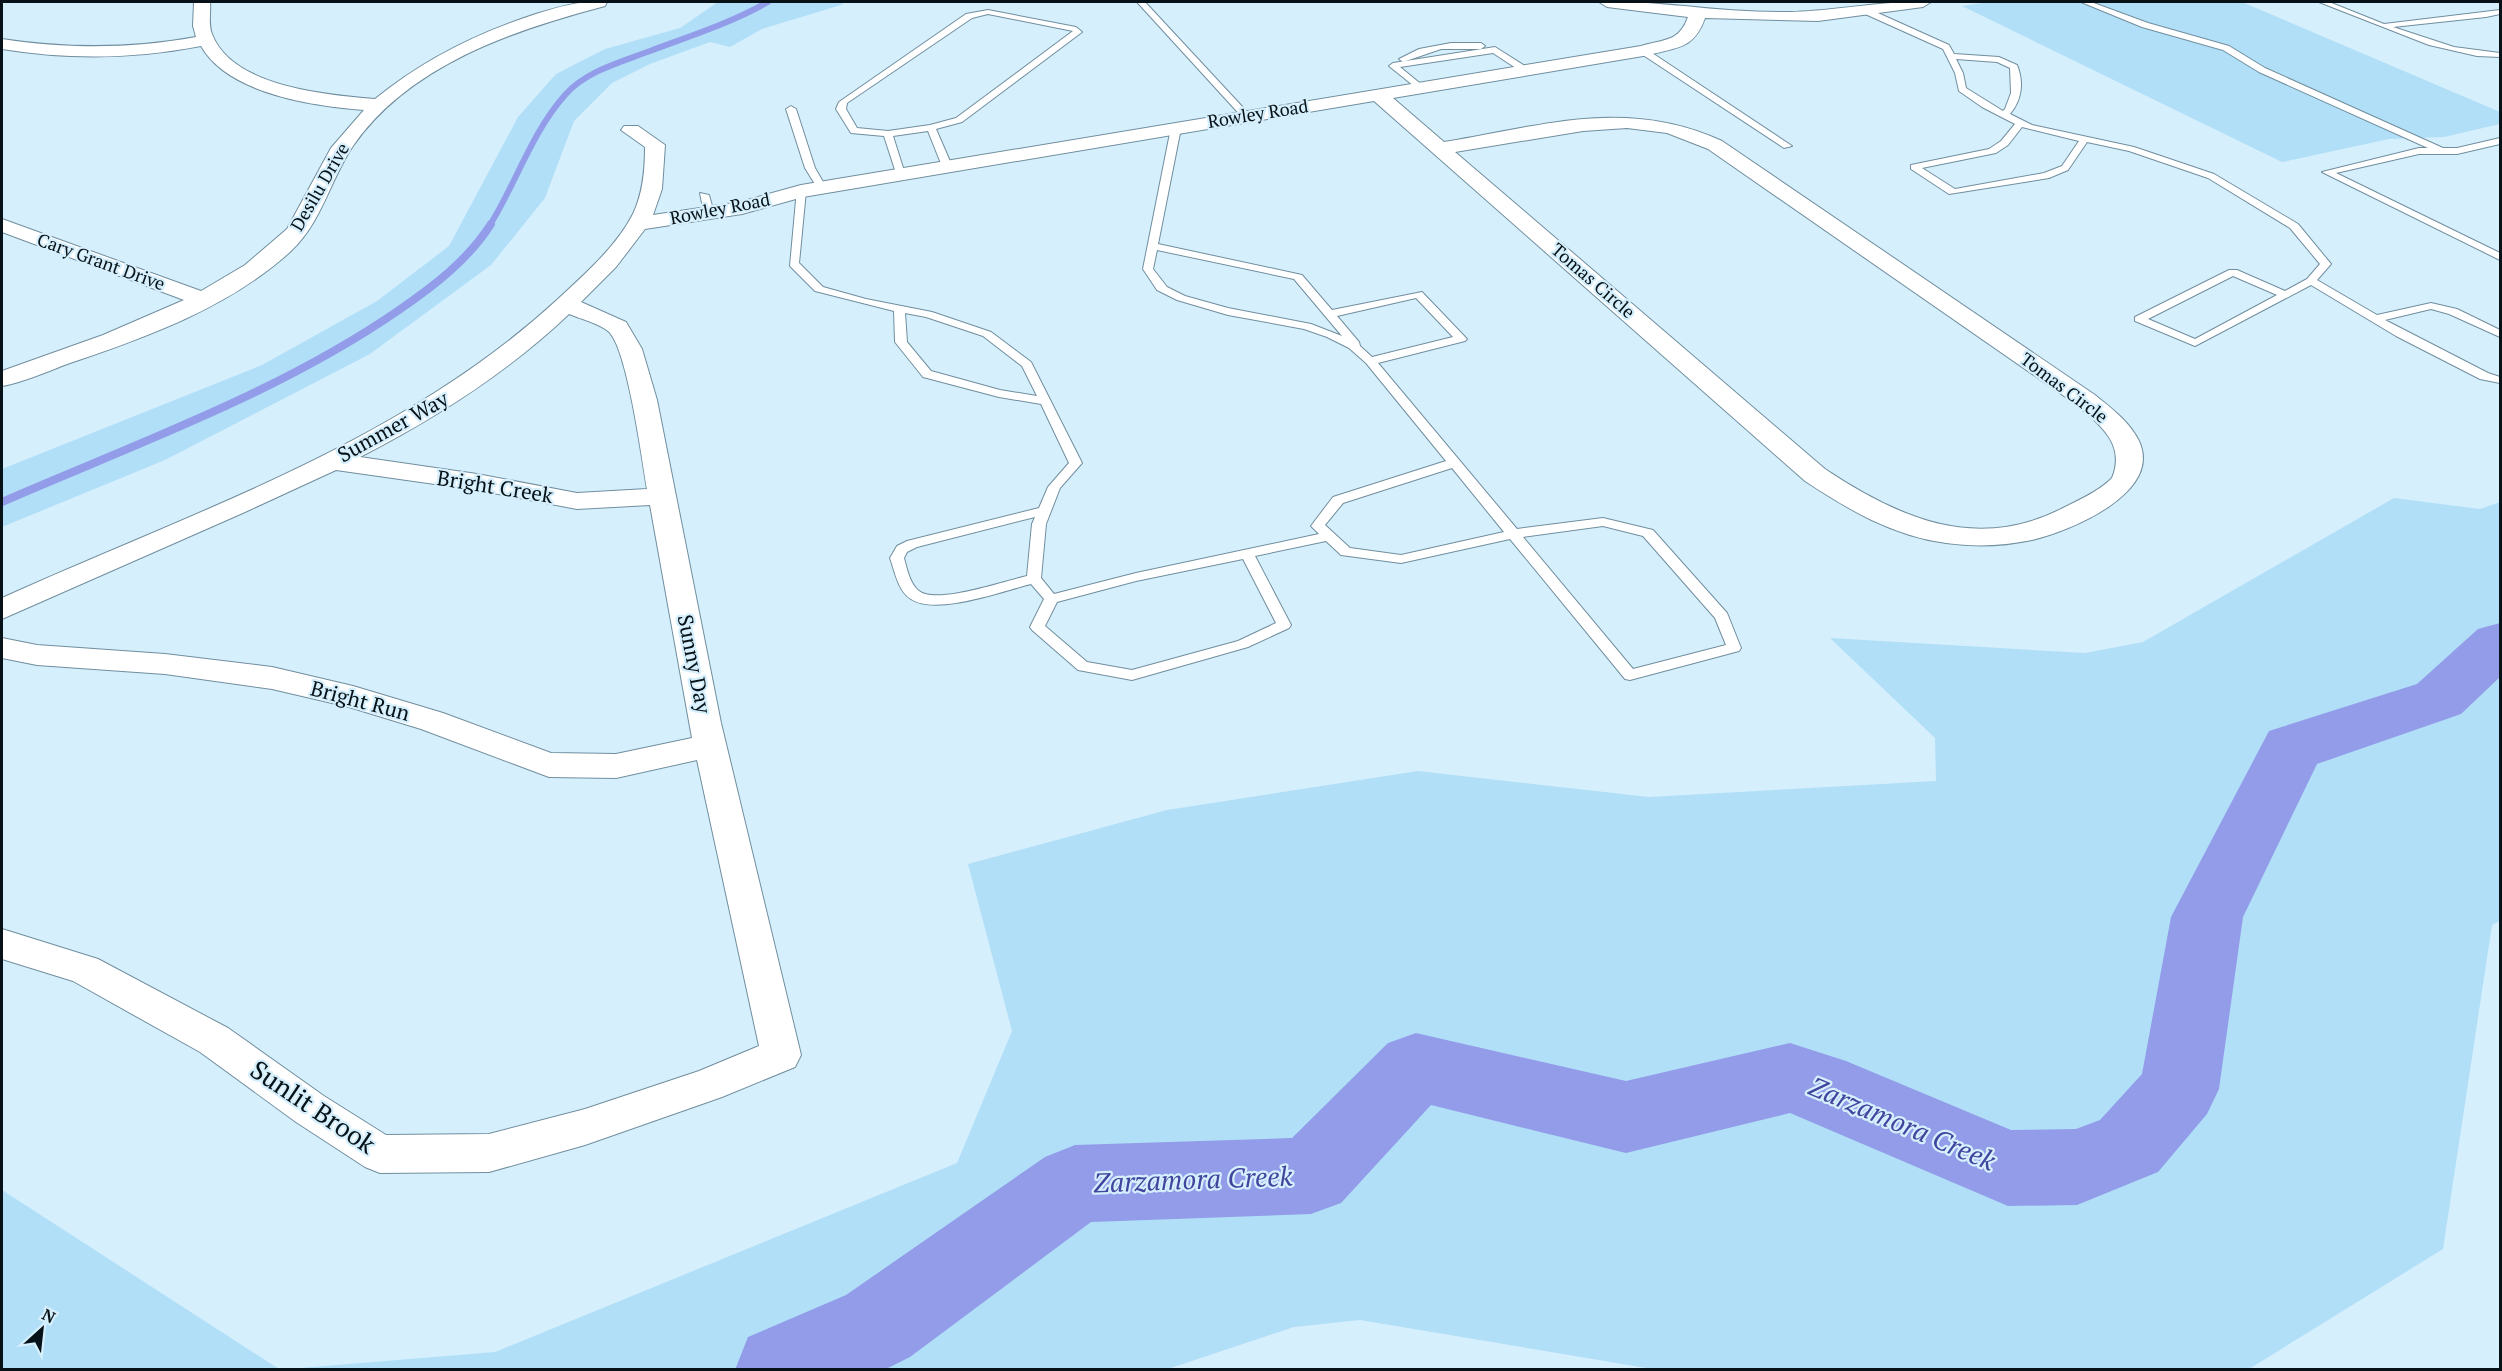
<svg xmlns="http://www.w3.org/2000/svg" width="2502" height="1371" font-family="'PT Serif',serif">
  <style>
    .green { fill: #b1dff8 }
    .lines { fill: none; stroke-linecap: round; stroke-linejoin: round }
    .stream-far1 { stroke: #929ce8; stroke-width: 6 }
    .stream { stroke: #929ce8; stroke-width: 8 }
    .river { fill: #929ce8; fill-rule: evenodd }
    .service-casing { stroke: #708e9e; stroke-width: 2 }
    .minor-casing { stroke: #708e9e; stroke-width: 2 }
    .service { fill: #fff; fill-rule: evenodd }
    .minor { fill: #fff; fill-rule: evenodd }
    .labels { text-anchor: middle; stroke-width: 4.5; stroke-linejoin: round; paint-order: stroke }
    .far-street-label { font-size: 18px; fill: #061217; stroke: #d6effd }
    .street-label { font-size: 21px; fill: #061217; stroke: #d6effd }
    .near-street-label { font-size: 26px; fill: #061217; stroke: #d6effd }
    .near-water-label { font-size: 27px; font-style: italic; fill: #42459e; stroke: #d6effd }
  </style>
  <rect width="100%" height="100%" fill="#d6effd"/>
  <g class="green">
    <path d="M 718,2 L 844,2 L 841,5 L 762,29 L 730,47 L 710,42 L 650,64 L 612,83 L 574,121 L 545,198 L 491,265 L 370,354 L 165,460 L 2,527 L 2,469 L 262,365 L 377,301 L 449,246 L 518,117 L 556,74 L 605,49 L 680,28 Z"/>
    <path d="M 1989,2 L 2242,2 L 2500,112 L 2500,124 L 2444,137 L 2389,139 L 2282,162 L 1962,6 Z"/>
    <path d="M 2394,498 L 2480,509 L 2500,502 L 2500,921 L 2492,925 L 2443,1249 L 2249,1369 L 1652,1369 L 1360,1320 L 1294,1327 L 1165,1370 L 288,1369 L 495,1352 L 957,1163 L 1012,1031 L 968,864 L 1167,810 L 1418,771 L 1649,797 L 1936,781 L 1935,738 L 1830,638 L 2085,653 L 2143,642 Z"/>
    <path d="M 2,1190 L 279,1369 L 2,1369 Z"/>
  </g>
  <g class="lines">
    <path class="stream-far1" d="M 490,225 C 516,183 532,132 565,95 C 586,71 621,62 650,51 C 690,36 731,23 768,2"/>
    <path class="stream" d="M 2,502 C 135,444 279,393 399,310 C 434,286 468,260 491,224"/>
    <path class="river" d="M 2500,623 L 2500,677 L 2461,714 L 2317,764 L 2243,917 L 2219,1089 L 2207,1114 L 2158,1172 L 2077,1205 L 2008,1206 L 1790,1113 L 1626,1153 L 1431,1105 L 1341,1203 L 1311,1214 L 1091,1222 L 910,1357 L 884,1370 L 735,1370 L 748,1337 L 846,1295 L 1045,1157 L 1075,1145 L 1292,1138 L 1388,1043 L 1416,1033 L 1626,1081 L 1790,1043 L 1846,1061 L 2011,1130 L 2076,1129 L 2100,1120 L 2142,1074 L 2171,917 L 2269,731 L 2417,684 L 2478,629 Z"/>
    <g class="service-casing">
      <g id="service">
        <path d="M 1137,2 L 1145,2 L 1249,114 L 1249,118 L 1243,118 Z"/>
        <path d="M 2081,2 L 2091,2 L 2148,23 L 2229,46 L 2265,68 L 2443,148 L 2457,148 L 2500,138 L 2500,144 L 2457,154 L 2419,154 L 2336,173 L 2500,253 L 2500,260 L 2322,172 L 2419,148 L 2428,148 L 2259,72 L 2223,50 L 2142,27 Z"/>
        <path d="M 2319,2 L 2329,2 L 2384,24 L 2500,10 L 2500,14 L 2486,17 L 2393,27 L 2454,47 L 2500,53 L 2500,57 L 2477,56 L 2429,45 Z"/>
        <path d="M 1863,9 L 1869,9 L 1949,45 L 1954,54 L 1999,57 L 2017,65 C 2024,82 2022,100 2010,114 L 2032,125 L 2134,147 L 2214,174 L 2298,224 L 2331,264 L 2317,280 L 2377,315 L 2431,303 L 2457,309 L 2500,330 L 2500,337 L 2449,314 L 2431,309 L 2385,320 L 2488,373 L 2500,377 L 2500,383 L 2480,379 L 2396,336 L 2311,285 L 2195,346 L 2135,321 L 2135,317 L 2229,270 L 2237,270 L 2285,291 L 2307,279 L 2320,264 L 2290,228 L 2208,178 L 2129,151 L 2087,142 L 2068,170 L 2049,178 L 1949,194 L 1911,169 L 1911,165 L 1989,149 L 2001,141 L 2015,124 L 1982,107 L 1959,91 L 1955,73 L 1943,49 L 1863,13 ZM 1956,59 L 1997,62 L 2010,68 L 2011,93 L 2005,109 L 2003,111 L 1966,88 L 1963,73 ZM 2022,127 L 2079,141 L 2062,166 L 2044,173 L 1955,189 L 1922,168 L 1996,153 L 2008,145 ZM 2233,276 L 2277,295 L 2195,339 L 2148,319 Z"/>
        <path d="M 988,10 L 1076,27 L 1082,32 L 962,122 L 936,129 L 952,166 L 950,168 L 942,166 L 928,131 L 893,136 L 905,174 L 897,176 L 884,136 L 851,133 L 836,109 L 839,102 L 966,14 ZM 988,14 L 1073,31 L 956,118 L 930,125 L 888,131 L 857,128 L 846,109 L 847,103 L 972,18 Z"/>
        <path d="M 1451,43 L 1481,43 L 1485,46 L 1481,49 L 1441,49 L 1403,62 L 1399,59 L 1419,49 Z"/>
        <path d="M 1495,47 L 1528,68 L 1528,72 L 1522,72 L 1493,53 L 1400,67 L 1422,85 L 1423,87 L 1419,90 L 1389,66 L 1393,63 Z"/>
        <path d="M 1640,49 L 1646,49 L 1792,146 L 1784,148 L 1640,53 Z"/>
        <path d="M 791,106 L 796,109 L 815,168 L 826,187 L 824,189 L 818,189 L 805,168 L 786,109 Z"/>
        <path d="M 1176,125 L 1181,128 L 1158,244 L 1302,275 L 1332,310 L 1422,292 L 1467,339 L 1465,341 L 1378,363 L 1517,529 L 1603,518 L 1653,530 L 1727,613 L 1741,648 L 1739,651 L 1630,680 L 1625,679 L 1510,539 L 1401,563 L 1341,555 L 1326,541 L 1255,556 L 1291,625 L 1289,628 L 1248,647 L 1132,680 L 1078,670 L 1032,630 L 1030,627 L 1044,599 L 1031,584 C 1003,591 936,616 911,599 C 898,591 895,572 890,558 L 897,546 L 907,541 L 1039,508 L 1048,487 L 1069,463 L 1041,404 L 999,397 L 923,377 L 895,342 L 894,311 L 815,291 L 790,266 L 797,189 L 806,191 L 799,263 L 823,287 L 866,299 L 932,312 L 991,332 L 1031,362 L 1082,463 L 1060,488 L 1046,524 L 1041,578 L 1054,594 L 1136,573 L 1319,534 L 1311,526 L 1333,497 L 1446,461 L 1366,363 L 1349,348 L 1327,337 L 1304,329 L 1228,315 L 1177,300 L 1157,290 L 1143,269 L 1171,128 ZM 1157,250 L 1294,279 L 1342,336 L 1311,324 L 1228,308 L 1185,296 L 1167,287 L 1153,269 ZM 1416,298 L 1453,337 L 1372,357 L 1360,346 L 1359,342 L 1337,316 ZM 905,313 L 926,317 L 983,336 L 1022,366 L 1037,396 L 1000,390 L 931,371 L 907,342 ZM 1452,468 L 1504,532 L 1401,555 L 1350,548 L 1325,525 L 1343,503 ZM 1035,517 L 1032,524 L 1027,576 C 1005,581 936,605 919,591 C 910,584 907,569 904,558 L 907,552 L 917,547 ZM 1603,526 L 1643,536 L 1715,618 L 1726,645 L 1633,669 L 1523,537 ZM 1243,559 L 1276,623 L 1238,641 L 1132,670 L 1087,662 L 1045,626 L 1057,602 L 1136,581 Z"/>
        <path d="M 700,193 L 709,195 L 714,213 L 713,215 L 704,213 Z"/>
      </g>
    </g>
    <g class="minor-casing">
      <g id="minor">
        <path d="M 194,2 L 210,2 C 211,12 208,24 212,34 C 232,87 327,95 375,99 C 424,59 479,32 539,13 C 562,6 584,0 607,2 L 605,6 C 514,30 409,65 353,146 C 330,180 322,222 291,251 C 230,307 147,337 70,363 C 48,371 25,382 2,386 L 2,371 L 103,335 L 184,300 L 2,232 L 2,219 L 201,291 L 245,265 L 287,229 L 331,148 L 364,110 C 314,106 228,94 201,46 C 134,59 69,60 2,49 L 2,39 C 68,49 130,49 196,37 L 193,26 Z"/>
        <path d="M 1599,2 C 1627,0 1657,4 1685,6 C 1720,10 1755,12 1790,12 C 1837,11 1885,0 1931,2 L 1923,7 L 1818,21 L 1705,18 C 1694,49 1678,47 1649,55 L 1393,98 L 1444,142 C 1542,126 1626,97 1722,141 L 2095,395 C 2111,408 2129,421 2139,441 C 2163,493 2070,531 2032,540 C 2004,546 1974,547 1946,543 C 1893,536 1849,510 1805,481 L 1374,101 L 803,197 L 742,214 L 645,229 L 616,267 L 581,302 L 626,322 L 642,349 L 657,400 L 721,723 L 801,1055 L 795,1067 L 722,1097 L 585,1145 L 489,1172 L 380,1173 L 365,1167 L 296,1122 L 200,1052 L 73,981 L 2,959 L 2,929 L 98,959 L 228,1028 L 324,1096 L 386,1135 L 489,1134 L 585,1109 L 699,1071 L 759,1046 L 697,760 L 616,778 L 549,777 L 421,729 L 349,707 L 272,689 L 165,674 L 37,665 L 2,658 L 2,638 L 37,645 L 165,654 L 272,667 L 353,686 L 443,713 L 551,753 L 616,754 L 692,738 L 650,505 L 577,509 L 477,490 L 336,470 L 245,512 L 2,619 L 2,598 C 194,511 401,444 558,299 C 585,274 616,247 633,214 C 643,193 645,170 645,147 L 621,130 L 624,126 L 638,126 L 665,145 L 662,189 L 653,215 L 740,202 L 801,185 L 1641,46 C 1665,39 1679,42 1688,17 L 1607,7 ZM 1627,128 L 1667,133 L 1708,149 L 2077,405 C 2100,425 2126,444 2112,478 C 2099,491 2081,499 2065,507 C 1978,553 1900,519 1825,469 L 1455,152 L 1583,131 ZM 569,314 C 581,319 598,323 608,331 C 627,346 642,460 647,489 L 577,493 L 477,474 L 360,457 C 436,418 507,373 569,314 Z"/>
      </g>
    </g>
    <use href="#service" class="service"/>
    <use href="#minor" class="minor"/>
  </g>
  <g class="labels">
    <g class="far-street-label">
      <text transform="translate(1258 114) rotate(-9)" y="6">Rowley Road</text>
      <text transform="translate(320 187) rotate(-60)" y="6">Desilu Drive</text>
      <text transform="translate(720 209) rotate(-11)" y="6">Rowley Road</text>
      <text transform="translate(101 262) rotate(20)" y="6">Cary Grant Drive</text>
      <text transform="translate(1593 281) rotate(41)" y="6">Tomas Circle</text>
      <text transform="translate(2064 388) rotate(37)" y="6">Tomas Circle</text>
    </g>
    <g class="street-label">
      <text transform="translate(393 427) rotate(-29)" y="7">Summer Way</text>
      <text transform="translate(495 487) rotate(9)" y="7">Bright Creek</text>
      <text transform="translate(694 664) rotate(79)" y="7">Sunny Day</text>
      <text transform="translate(360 701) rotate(15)" y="7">Bright Run</text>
    </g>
    <g class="near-street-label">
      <text transform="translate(313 1107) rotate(34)" y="9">Sunlit Brook</text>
    </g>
    <g class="near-water-label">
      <text transform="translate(1902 1124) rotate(23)" y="9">Zarzamora Creek</text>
      <text transform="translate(1193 1180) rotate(-2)" y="9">Zarzamora Creek</text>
    </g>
  </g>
  <rect width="2502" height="1371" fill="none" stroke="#061217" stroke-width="6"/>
  <g transform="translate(42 1329) rotate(27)" stroke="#d6effd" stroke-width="4.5" paint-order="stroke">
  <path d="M0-4.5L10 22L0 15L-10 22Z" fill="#061217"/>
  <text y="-9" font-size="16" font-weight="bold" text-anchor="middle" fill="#061217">N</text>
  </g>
</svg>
